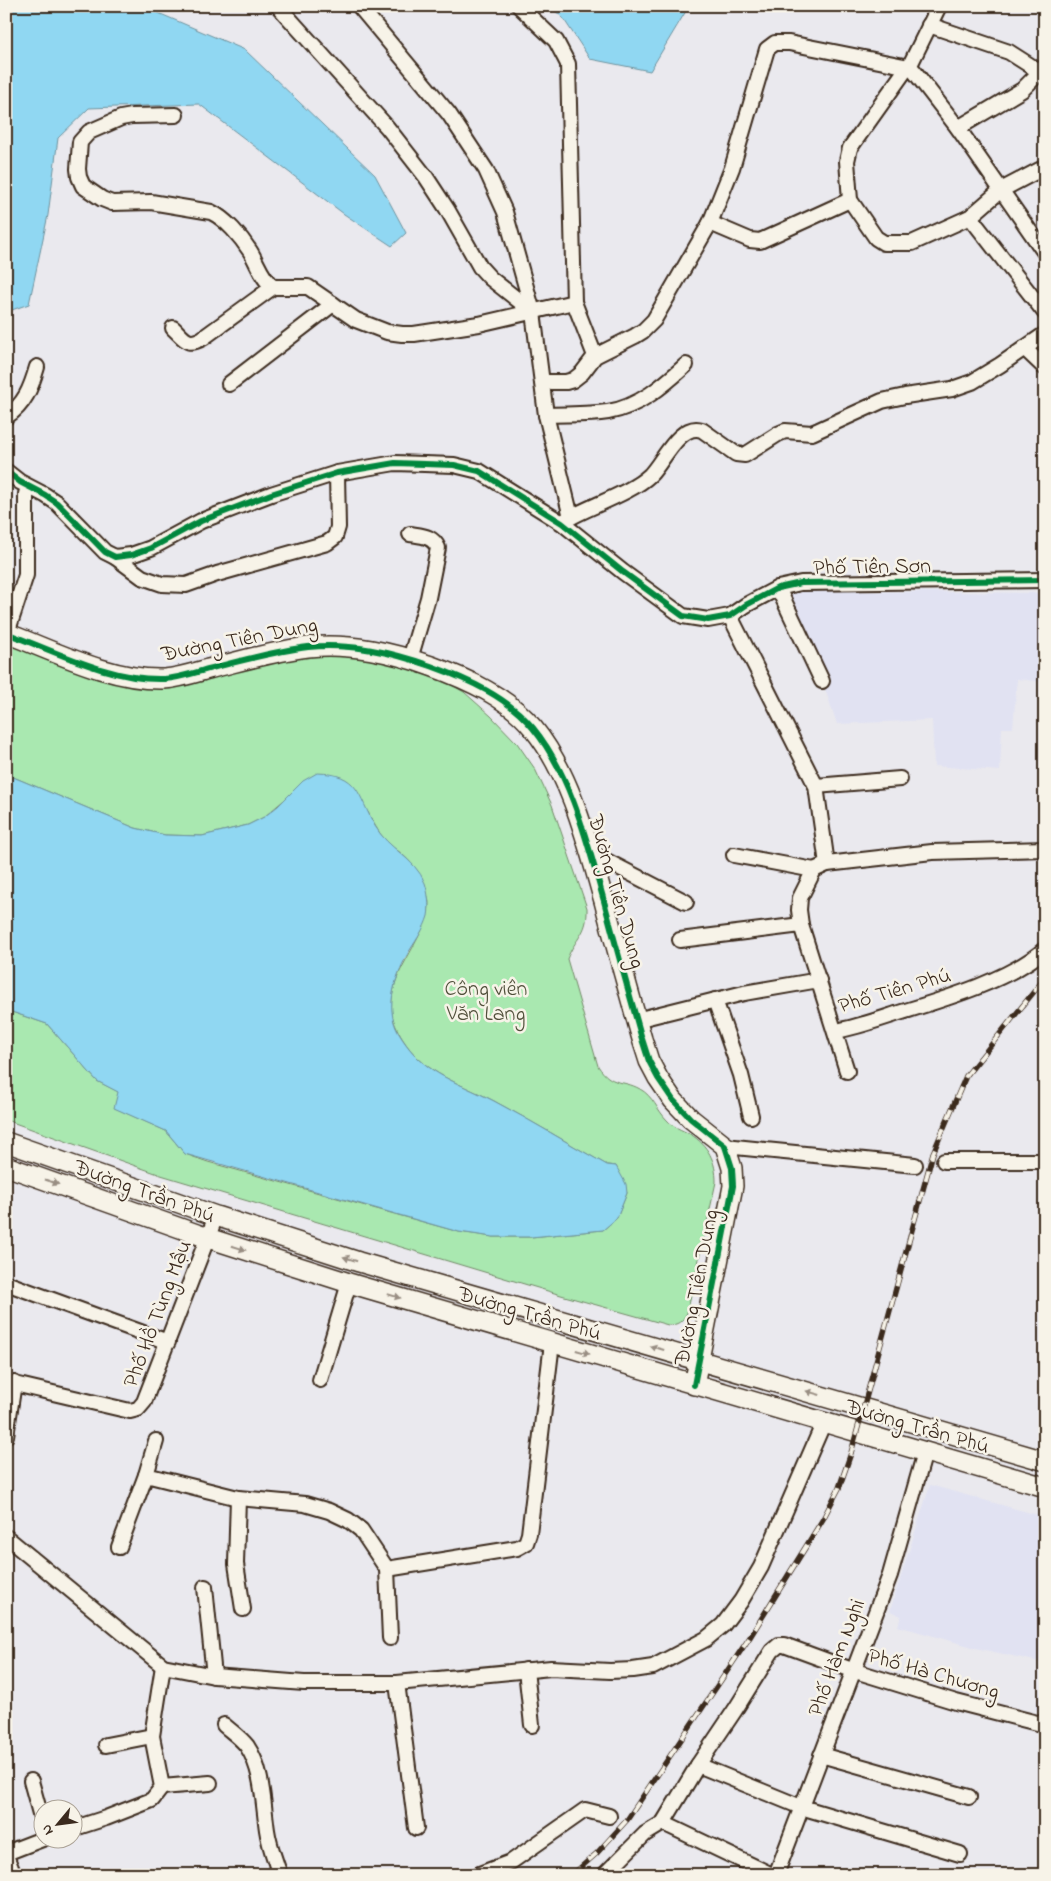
<svg xmlns="http://www.w3.org/2000/svg" width="1051" height="1881" font-family="'Indie Flower',sans-serif">
  <style>
    .built { fill: #e1e2f2 }
    .green { fill: #a9e8b0; stroke: #728967 }
    .water { fill: #90d7f2; stroke: #6e929d }
    .lines { fill: none; stroke-linecap: round; stroke-linejoin: round }
    .street-casing { stroke: #3b2a1e; stroke-width: 18 }
    .secondary-casing { stroke: #3b2a1e; stroke-width: 22 }
    .street { stroke: #f7f3e8; stroke-width: 14 }
    .secondary { stroke: #f7f3e8; stroke-width: 19 }
    .rail-casing { stroke: #3b2a1e; stroke-width: 5.5 }
    .rail { stroke: #f7f3e8; stroke-width: 4; stroke-dasharray: 11; stroke-linecap: butt }
    .cycleway-casing { stroke: #f7f3e8; stroke-width: 9 }
    .cycleway { stroke: #00873e; stroke-width: 6 }
    .oneway { fill: #998e83 }
    .labels { text-anchor: middle; stroke-width: 5; stroke-linejoin: round; paint-order: stroke }
    .street-label { font-size: 22px; fill: #3b2a1e; stroke: #f7f3e8 }
    .park-label { font-size: 22px; fill: #51503b; stroke: #f7f3e8 }
  </style>
  <rect width="100%" height="100%" fill="#eae9ee"/>
  <filter id="ink" filterUnits="userSpaceOnUse"><feTurbulence type="fractalNoise" baseFrequency=".02" numOctaves="2"/><feDisplacementMap in="SourceGraphic" scale="10" xChannelSelector="R" yChannelSelector="G"/><feConvolveMatrix kernelMatrix="1 2 1 2 8 2 1 2 1" color-interpolation-filters="sRGB"/></filter>
  <g filter="url(#ink)">
    <g class="built">
      <path d="M 808,591 L 1045,593 L 1045,682 L 1017,679 L 1013,728 L 1002,728 L 1000,771 L 934,766 L 932,720 L 837,724 L 825,689 L 828,681 L 786,595 Z"/>
      <path d="M 930,1485 L 1045,1517 L 1045,1663 L 976,1648 L 898,1626 L 901,1616 L 890,1611 Z"/>
      <path d="M 1045,1675 L 1045,1711 L 1035,1709 Z"/>
    </g>
    <path class="green" d="M 6,639 L 126,678 L 332,649 L 427,671 L 464,692 L 491,716 L 517,743 L 535,769 L 552,805 L 587,908 C 588,934 575,938 567,959 L 598,1066 C 612,1087 622,1079 640,1089 C 653,1096 657,1110 667,1120 C 673,1127 682,1130 690,1134 C 708,1145 716,1161 716,1182 L 687,1313 C 682,1322 678,1325 668,1325 L 561,1295 L 161,1175 L 6,1120 L 6,1010 L 47,1024 L 97,1081 L 119,1092 L 115,1108 L 166,1131 L 185,1154 L 208,1162 L 459,1232 L 493,1237 L 531,1237 L 603,1230 L 617,1218 L 627,1193 L 616,1166 L 607,1165 C 569,1144 532,1121 494,1101 C 458,1082 425,1075 402,1038 C 391,1019 389,1009 394,988 C 400,961 435,922 428,897 C 423,881 416,866 403,855 C 398,850 391,847 386,841 C 378,832 373,822 368,812 L 290,795 L 264,817 L 248,825 L 202,836 L 165,835 L 135,828 L 6,774 Z"/>
    <g class="water">
      <path d="M 6,6 L 142,6 L 245,50 L 375,175 L 406,233 L 392,246 L 344,214 L 199,104 L 89,108 L 58,138 L 48,215 L 29,304 L 6,312 Z"/>
      <path d="M 550,6 L 689,6 L 650,71 L 590,59 L 563,18 Z"/>
      <path d="M 317,773 C 360,774 357,794 375,826 C 388,849 415,858 425,883 C 428,892 430,906 428,916 C 424,929 417,939 410,950 C 396,974 384,1006 398,1032 C 423,1075 454,1080 494,1101 C 532,1121 569,1144 607,1165 L 616,1166 L 626,1184 L 627,1193 L 617,1218 L 603,1230 L 531,1237 L 493,1237 L 459,1232 L 185,1154 L 166,1131 L 114,1108 L 118,1092 L 97,1081 L 47,1024 L 6,1010 L 6,774 L 135,828 L 165,835 L 202,836 L 248,825 L 264,817 L 278,806 L 303,781 Z"/>
    </g>
    <g class="lines">
      <g class="street-casing">
        <g id="street">
          <path d="M 278,6 L 387,127 L 426,177 L 447,209 L 480,267 L 490,278 L 533,312"/>
          <path d="M 359,6 L 449,114 L 486,170 L 505,212 L 533,312 L 546,415 L 571,517"/>
          <path d="M 519,6 L 556,41 L 568,64 L 574,302 L 595,356"/>
          <path d="M 939,6 L 909,67 L 904,72 L 850,148 L 847,161 L 850,200 L 876,238 L 884,243 L 912,243 L 970,217 L 1001,190 L 1045,167"/>
          <path d="M 929,25 L 1009,52 L 1045,75"/>
          <path d="M 176,115 L 132,116 L 121,118 L 89,132 L 80,142 L 78,169 L 79,177 L 83,186 L 102,199 L 112,203 L 151,202 L 211,212 C 226,219 241,237 250,251 C 257,262 262,279 273,287"/>
          <path d="M 958,128 L 1022,90 L 1039,73"/>
          <path d="M 970,217 L 1045,313"/>
          <path d="M 710,223 L 750,240 L 760,241 L 850,200"/>
          <path d="M 173,328 C 185,339 187,347 203,338 L 273,287 L 308,287 L 356,320 L 387,332 L 402,334 L 414,334 L 479,324 L 574,302"/>
          <path d="M 1024,348 L 1045,368"/>
          <path d="M 542,382 L 566,382 L 573,380 L 582,373 L 595,356 L 635,336 L 643,331 L 654,320 L 710,223 L 732,168 L 767,49 L 775,43 L 789,43 L 909,67 L 914,71 L 958,128 L 1045,253"/>
          <path d="M 229,384 L 333,304"/>
          <path d="M 546,415 C 566,414 588,415 608,412 C 639,407 664,385 686,365"/>
          <path d="M 6,417 C 25,404 31,388 37,367"/>
          <path d="M 6,471 L 20,482 L 45,495 L 57,503 L 105,552 L 115,557 L 131,555 L 151,548 L 201,521 L 271,494 L 337,473 L 395,463 L 454,465 L 479,471 L 562,523 L 623,572 L 683,616 L 708,620 L 730,616 L 746,605 L 778,588 L 801,583 L 1045,580"/>
          <path d="M 564,521 C 589,506 630,494 650,475 C 663,462 680,422 702,430 L 736,454 L 745,455 L 778,434 L 785,431 L 812,433 L 882,401 L 905,396 L 952,389 L 972,382 L 1000,365 L 1045,334"/>
          <path d="M 410,534 C 422,536 433,536 438,548 L 428,598 L 410,659"/>
          <path d="M 115,557 L 142,577 L 162,584 L 186,585 L 217,574 L 327,543 L 335,537 L 338,527 L 337,473"/>
          <path d="M 778,588 L 822,681"/>
          <path d="M 730,616 L 816,786 L 827,864 L 814,870 L 800,898 L 799,910 L 801,925 L 847,1071"/>
          <path d="M 7,633 L 26,575 L 26,494 L 28,487"/>
          <path d="M 816,786 L 900,779"/>
          <path d="M 591,853 L 686,902"/>
          <path d="M 734,855 L 814,870"/>
          <path d="M 827,864 L 932,852 L 1045,849"/>
          <path d="M 680,940 L 801,925"/>
          <path d="M 715,1000 L 741,1075 L 751,1116"/>
          <path d="M 636,1020 L 744,993 L 819,980"/>
          <path d="M 836,1031 C 858,1027 880,1019 902,1012 C 945,999 1012,979 1045,949"/>
          <path d="M 725,1146 L 915,1165"/>
          <path d="M 944,1161 L 1045,1161"/>
          <path d="M 6,1283 L 168,1342"/>
          <path d="M 320,1380 L 349,1283"/>
          <path d="M 6,1382 L 130,1411 L 138,1409 L 144,1402 L 216,1216"/>
          <path d="M 6,1436 L 14,1383"/>
          <path d="M 156,1441 L 146,1475 L 238,1498 L 305,1504 L 329,1511 L 348,1520 L 361,1530 L 387,1569 L 390,1638"/>
          <path d="M 238,1498 L 236,1564 L 243,1609"/>
          <path d="M 6,1537 L 163,1666 L 214,1676 L 304,1683 L 397,1683 L 551,1668 L 610,1671 L 633,1670 L 653,1667 L 706,1639 L 723,1625 L 741,1601 L 761,1567 L 824,1422"/>
          <path d="M 119,1547 L 146,1475"/>
          <path d="M 387,1569 L 517,1548 L 526,1543 L 529,1534 L 552,1343"/>
          <path d="M 205,1587 L 214,1676"/>
          <path d="M 526,1670 L 532,1725"/>
          <path d="M 397,1683 L 416,1828"/>
          <path d="M 224,1725 C 232,1732 241,1738 247,1746 C 263,1770 263,1803 267,1830 C 269,1845 275,1860 280,1875"/>
          <path d="M 106,1745 L 152,1736"/>
          <path d="M 821,1755 L 969,1797"/>
          <path d="M 698,1765 L 801,1807 L 960,1854"/>
          <path d="M 31,1781 L 42,1821"/>
          <path d="M 162,1787 L 210,1783"/>
          <path d="M 663,1823 L 772,1875"/>
          <path d="M 72,1829 L 106,1818 L 152,1800 L 162,1787 L 152,1736 L 163,1666"/>
          <path d="M 6,1853 L 45,1838"/>
          <path d="M 6,1856 L 14,1875"/>
          <path d="M 477,1875 L 511,1862 L 585,1810 L 609,1816"/>
          <path d="M 604,1875 L 645,1834 L 663,1823 L 698,1765 L 735,1710 L 772,1651 L 779,1645 L 784,1645 L 852,1670 L 956,1702 L 1045,1725"/>
          <path d="M 776,1875 L 890,1575 L 925,1452"/>
        </g>
      </g>
      <g class="secondary-casing">
        <g id="secondary">
          <path d="M 6,633 C 54,651 112,681 164,679 C 179,678 194,673 208,669 C 241,661 274,651 308,647 C 351,643 391,652 431,666 C 467,679 508,697 533,728 C 571,774 588,845 604,901 C 616,947 629,993 642,1039 L 649,1061 L 658,1078 L 673,1100 L 691,1119 L 725,1146 L 732,1168 L 733,1186 L 694,1385"/>
          <path d="M 6,1142 L 216,1216 L 359,1262 L 1045,1461"/>
          <path d="M 6,1166 L 208,1238 L 349,1283 L 1045,1487"/>
        </g>
      </g>
      <use href="#street" class="street"/>
      <use href="#secondary" class="secondary"/>
      <g class="rail-casing">
        <path id="rail" d="M 572,1875 L 597,1853 L 627,1820 L 750,1637 L 823,1519 L 839,1488 L 851,1453 L 933,1153 L 966,1076 L 1045,978"/>
      </g>
      <use href="#rail" class="rail"/>
      <g class="cycleway-casing">
        <g id="cycleway">
          <path d="M 6,471 L 20,482 L 45,495 L 57,503 L 105,552 L 115,557 L 131,555 L 151,548 L 201,521 L 271,494 L 337,473 L 395,463 L 454,465 L 479,471 L 562,523 L 623,572 L 683,616 L 708,620 L 730,616 L 746,605 L 778,588 L 801,583 L 1045,580"/>
          <path d="M 6,633 C 54,651 112,681 164,679 C 179,678 194,673 208,669 C 241,661 274,651 308,647 C 351,643 391,652 431,666 C 467,679 508,697 533,728 C 571,774 588,845 604,901 C 616,947 629,993 642,1039 L 649,1061 L 658,1078 L 673,1100 L 691,1119 L 725,1146 L 732,1168 L 733,1186 L 694,1385"/>
        </g>
      </g>
      <use href="#cycleway" class="cycleway"/>
    </g>
    <defs><path id="oneway-solid" d="M-6-.8H1V-3.2L6.5 0L1 3.2V.8H-6Z" transform="scale(1.25)"/></defs>
    <g class="oneway">
      <use href="#oneway-solid" transform="translate(52 1182) rotate(19)"/>
      <use href="#oneway-solid" transform="translate(239 1248) rotate(18)"/>
      <use href="#oneway-solid" transform="translate(350 1259) rotate(-162)"/>
      <use href="#oneway-solid" transform="translate(394 1296) rotate(16)"/>
      <use href="#oneway-solid" transform="translate(657 1348) rotate(-164)"/>
      <use href="#oneway-solid" transform="translate(583 1352) rotate(16)"/>
      <use href="#oneway-solid" transform="translate(813 1393) rotate(-164)"/>
    </g>
  </g>
  <g class="labels">
    <g class="street-label">
      <text transform="translate(872 565) rotate(-1)" y="8">Phố Tiên Sơn</text>
      <text transform="translate(239 638) rotate(-11)" y="8">Đường Tiên Dung</text>
      <text transform="translate(618 891) rotate(74)" y="8">Đường Tiên Dung</text>
      <text transform="translate(894 989) rotate(-16)" y="8">Phố Tiên Phú</text>
      <text transform="translate(145 1190) rotate(20)" y="8">Đường Trần Phú</text>
      <text transform="translate(695 1287) rotate(-79)" y="8">Đường Tiên Dung</text>
      <text transform="translate(530 1312) rotate(16)" y="8">Đường Trần Phú</text>
      <text transform="translate(156 1313) rotate(-69)" y="8">Phố Hồ Tùng Mậu</text>
      <text transform="translate(918 1425) rotate(16)" y="8">Đường Trần Phú</text>
      <text transform="translate(835 1657) rotate(-69)" y="8">Phố Hàm Nghi</text>
      <text transform="translate(934 1672) rotate(16)" y="8">Phố Hà Chương</text>
    </g>
    <g class="park-label">
      <text x="486" y="995">Công viên<tspan x="486" dy="25">Văn Lang</tspan></text>
    </g>
  </g>
  <rect width="1051" height="1881" fill="none" stroke="#f7f3e8" stroke-width="25"/>
  <rect x="12" y="12" width="1026" height="1856" fill="none" stroke="#3b2a1e" stroke-width="2" filter="url(#ink)"/>
  <g transform="translate(58 1824) rotate(241)"><circle r="24" fill="#f7f3e8" stroke="#aca397"/>
  <path d="M0-4L9 19L0 12L-9 19Z" fill="#3b2a1e"/>
  <text y="-8" font-size="14" font-weight="bold" text-anchor="middle" fill="#3b2a1e">N</text>
  </g>
</svg>
